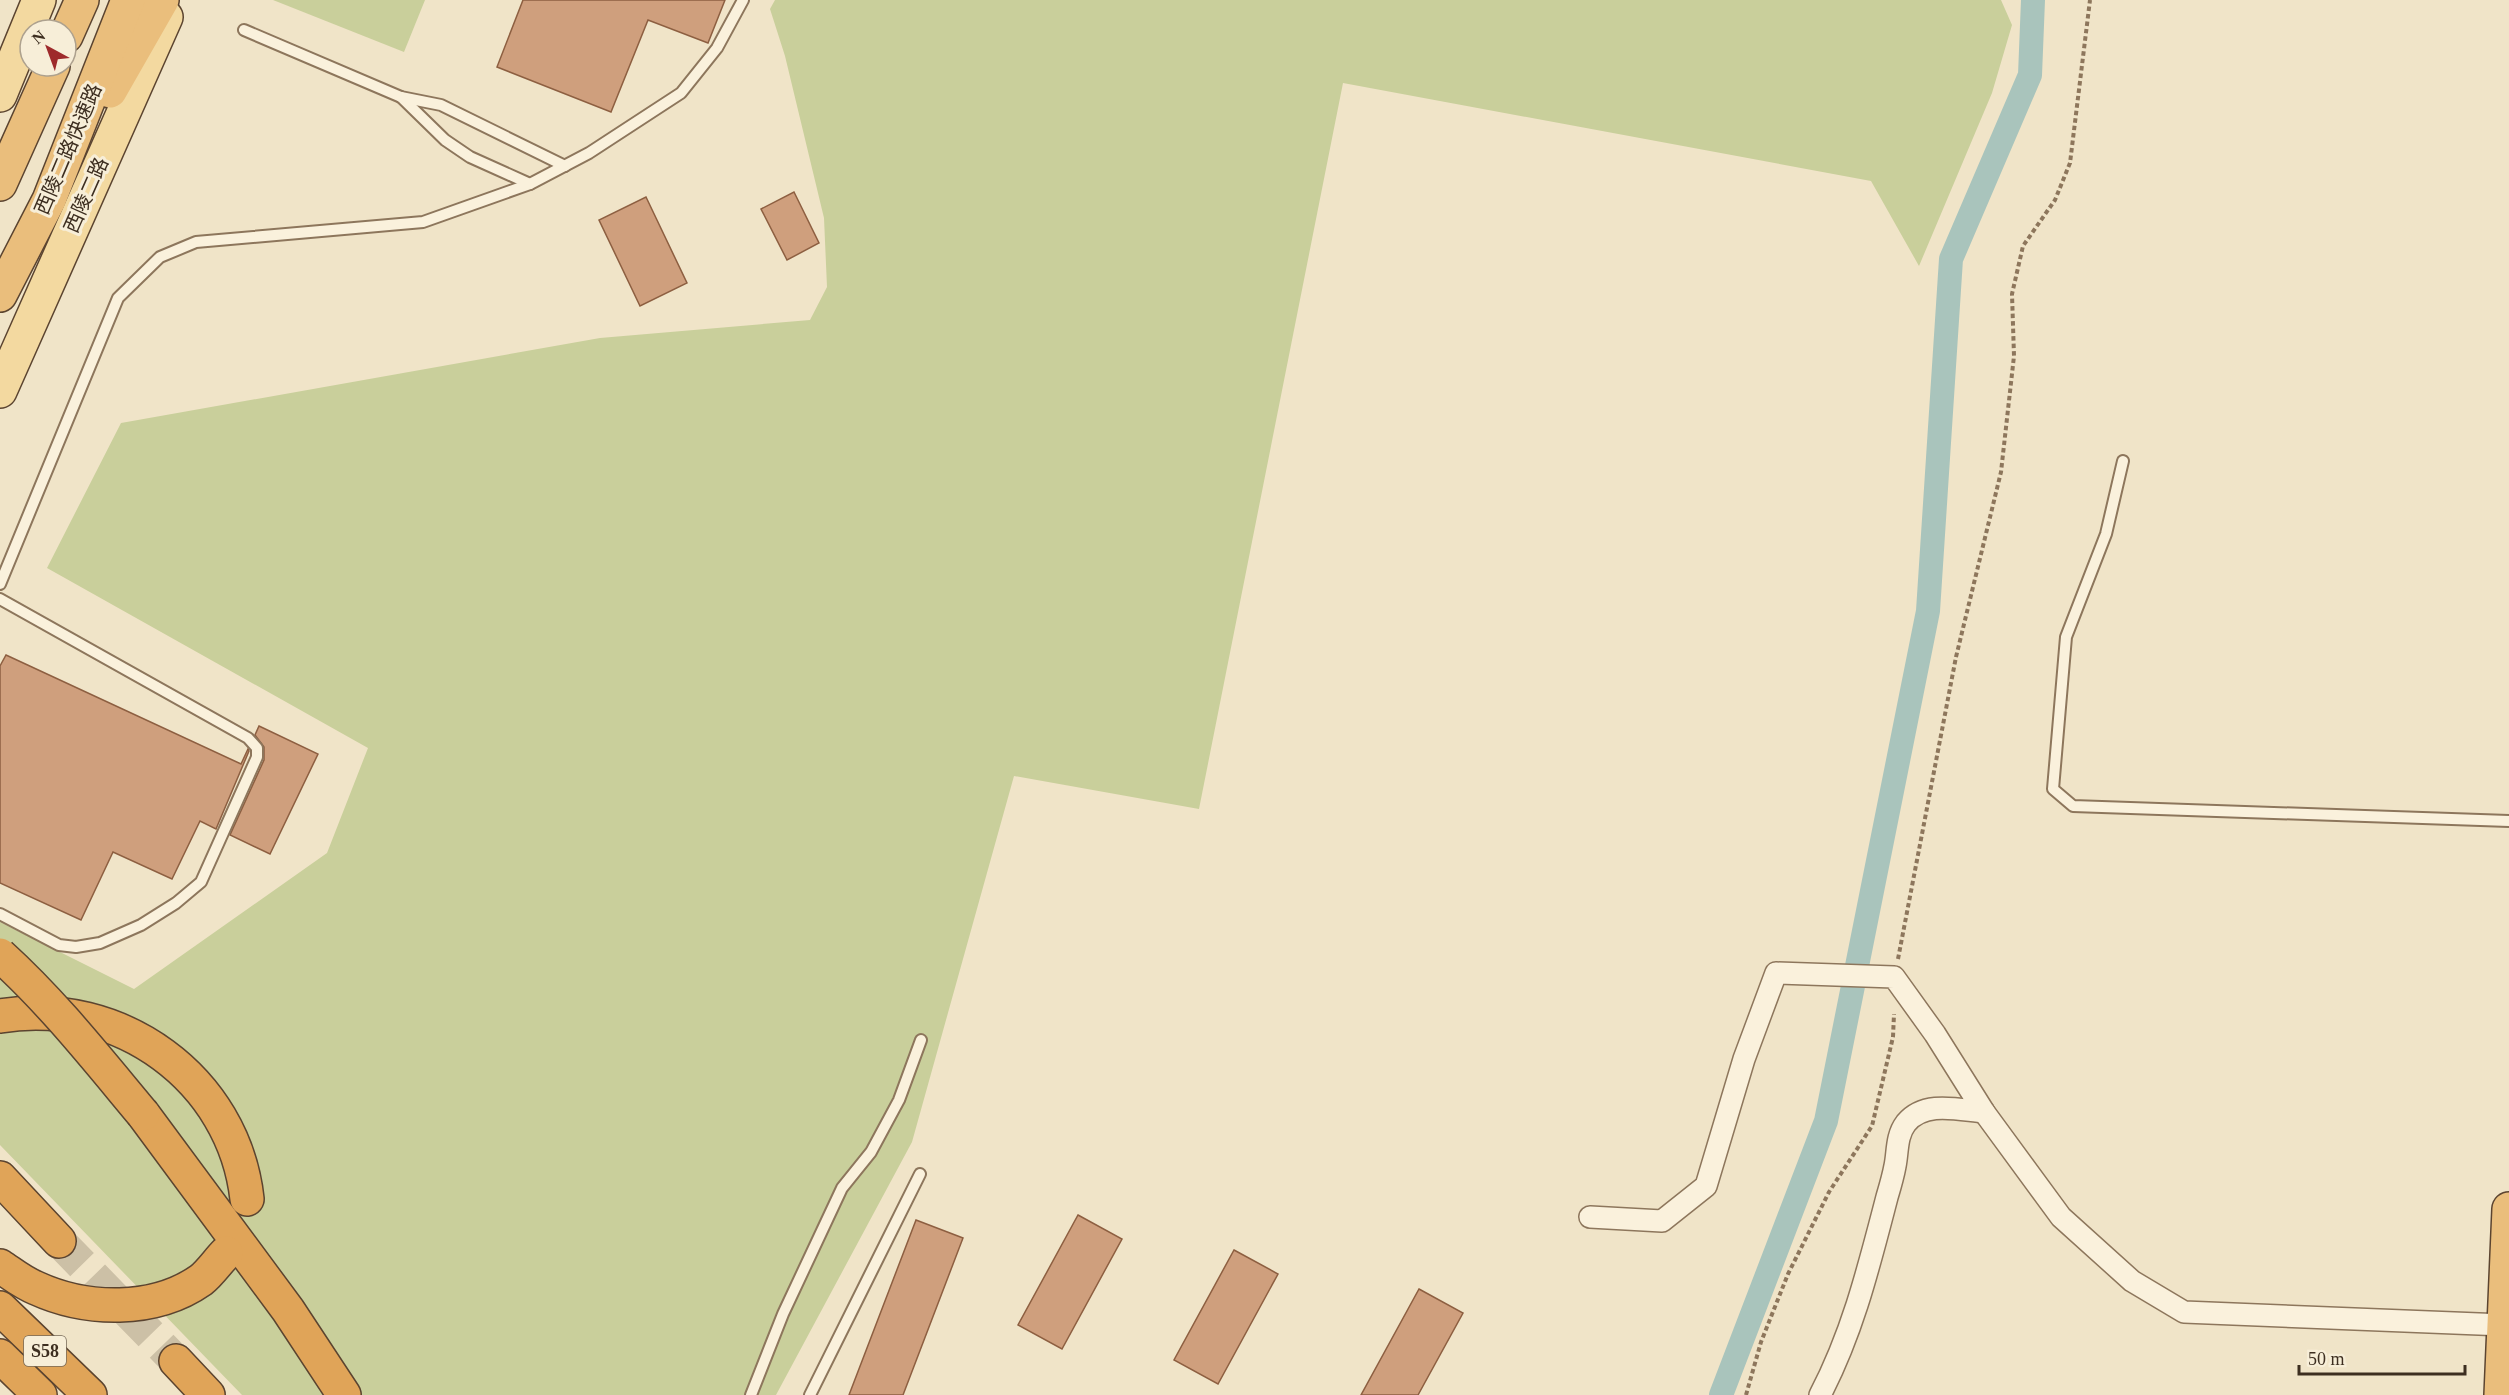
<svg xmlns="http://www.w3.org/2000/svg" width="2509" height="1395" font-family="'Times New Roman','Noto Sans SC',serif">
  <style>
    .green { fill: #c9cf9b }
    .lines { fill: none; stroke-linecap: round; stroke-linejoin: round }
    .canal { stroke: #a9c4bc; stroke-width: 24 }
    .building { fill: #cf9f7d; stroke: #8d5f41; stroke-width: 1.5 }
    .motorway-tunnel { stroke: #ccc0a6; stroke-width: 33; stroke-dasharray: 33 16; stroke-linecap: butt }
    .service-casing { stroke: #8d765c; stroke-width: 14 }
    .minor-casing { stroke: #8d765c; stroke-width: 24 }
    .primary-casing { stroke: #5b4430; stroke-width: 36 }
    .trunk-casing { stroke: #5b4430; stroke-width: 36 }
    .motorway-casing { stroke: #5b4430; stroke-width: 36 }
    .path { stroke: #8d765c; stroke-width: 4; stroke-dasharray: 4.5 3; stroke-linecap: butt }
    .service { stroke: #faf1dc; stroke-width: 10 }
    .minor { stroke: #faf1dc; stroke-width: 21 }
    .primary { stroke: #f3d9a0; stroke-width: 33 }
    .trunk { stroke: #eabe7c; stroke-width: 33 }
    .motorway { stroke: #e0a458; stroke-width: 33 }
    .motorway-bridge-casing { stroke: #5b4430; stroke-width: 36; stroke-linecap: butt }
    .motorway-bridge { stroke: #e0a458; stroke-width: 33 }
    .labels { text-anchor: middle; stroke-width: 6; stroke-linejoin: round; paint-order: stroke }
    .shield { fill: #f7eed8; stroke: #756857; stroke-width: 1.5 }
    .shield-label { font-size: 18px; font-weight: bold; fill: #3d2e20 }
    .street-label { font-size: 20px; fill: #3d2e20; stroke: #f7eed8 }
  </style>
  <rect width="100%" height="100%" fill="#f0e4c8"/>
  <g class="green">
    <path d="M 273,0 L 425,0 L 404,52 Z"/>
    <path d="M 775,0 L 2001,0 L 2012,25 L 1992,93 L 1919,266 L 1871,181 L 1343,83 L 1199,809 L 1014,776 L 912,1142 L 776,1395 L 242,1395 L 0,1145 L 0,922 L 134,989 L 327,853 L 368,748 L 47,568 L 121,423 L 600,338 L 810,320 L 827,287 L 824,218 L 785,56 L 770,9 Z"/>
  </g>
  <g class="lines">
    <path class="canal" d="M 1721,1395 L 1826,1121 L 1928,611 L 1951,259 L 2030,75 L 2033,0"/>
  </g>
  <g class="building">
    <path d="M 523,0 L 725,0 L 708,43 L 648,20 L 611,112 L 497,67 Z"/>
    <path d="M 794,192 L 819,243 L 787,260 L 761,209 Z"/>
    <path d="M 646,197 L 687,283 L 640,306 L 599,220 Z"/>
    <path d="M 6,655 L 241,764 L 248,749 L 249,751 L 216,829 L 200,821 L 172,879 L 113,852 L 81,920 L 0,883 L 0,666 Z"/>
    <path d="M 259,726 L 318,754 L 270,854 L 230,835 L 264,760 L 264,747 L 255,735 Z"/>
    <path d="M 1078,1215 L 1122,1239 L 1062,1349 L 1018,1325 Z"/>
    <path d="M 916,1220 L 963,1238 L 903,1395 L 849,1395 Z"/>
    <path d="M 1234,1250 L 1278,1274 L 1218,1384 L 1174,1360 Z"/>
    <path d="M 1419,1289 L 1463,1313 L 1418,1395 L 1361,1395 Z"/>
  </g>
  <g class="lines">
    <path class="motorway-tunnel" d="M 59,1241 L 176,1361"/>
    <g class="service-casing">
      <g id="service">
        <path d="M 244,30 L 401,97 L 441,105 L 565,166"/>
        <path d="M 401,97 L 445,140 L 470,157 L 530,184"/>
        <path d="M 2123,461 L 2106,534 L 2066,637 L 2053,789 L 2073,806 L 2509,821"/>
        <path d="M 0,584 L 118,298 L 160,257 L 196,242 L 423,222 L 530,184 L 589,153 L 681,93 L 717,48 L 743,0"/>
        <path d="M 0,599 L 248,738 L 257,748 L 257,757 L 201,882 L 176,903 L 141,925 L 100,943 L 76,947 L 59,945 L 0,914"/>
        <path d="M 751,1395 L 783,1314 L 842,1188 L 871,1152 L 899,1100 L 921,1040"/>
        <path d="M 810,1395 L 920,1174"/>
      </g>
    </g>
    <g class="minor-casing">
      <g id="minor">
        <path d="M 1590,1217 L 1662,1221 L 1706,1186 L 1744,1059 L 1776,973 L 1894,977 L 1935,1034 L 1984,1112 L 2061,1217 L 2132,1281 L 2184,1312 L 2504,1325"/>
        <path d="M 1820,1395 C 1853,1332 1869,1266 1887,1197 C 1890,1187 1893,1177 1895,1166 C 1898,1152 1896,1136 1906,1123 C 1925,1100 1959,1110 1984,1112"/>
      </g>
    </g>
    <g class="primary-casing">
      <g id="primary">
        <path d="M 0,95 L 39,0"/>
        <path d="M 0,391 L 166,17"/>
      </g>
    </g>
    <g class="trunk-casing">
      <g id="trunk">
        <path d="M 66,36 L 82,0"/>
        <path d="M 110,91 L 162,0"/>
        <path d="M 0,184 L 53,66"/>
        <path d="M 0,295 L 49,200 L 128,0"/>
        <path d="M 2501,1395 L 2509,1209"/>
      </g>
    </g>
    <g class="motorway-casing">
      <g id="motorway">
        <path d="M 0,1016 C 119,996 234,1079 247,1199"/>
        <path d="M 143,1114 L 288,1310 L 344,1395"/>
        <path d="M 0,1178 L 59,1241"/>
        <path d="M 0,1266 C 12,1274 23,1283 36,1288 C 86,1311 154,1313 201,1280 C 210,1273 218,1261 226,1253"/>
        <path d="M 0,1308 L 90,1395"/>
        <path d="M 0,1356 L 40,1395"/>
        <path d="M 176,1361 L 208,1395"/>
      </g>
    </g>
    <g class="path">
      <path d="M 1898,959 L 1956,657 L 2001,472 L 2014,356 L 2012,294 L 2023,246 L 2055,200 L 2070,163 L 2090,0"/>
      <path d="M 1746,1395 L 1761,1342 L 1788,1274 L 1829,1192 L 1872,1126 L 1893,1037 L 1894,1014"/>
    </g>
    <use href="#service" class="service"/>
    <use href="#minor" class="minor"/>
    <use href="#primary" class="primary"/>
    <use href="#trunk" class="trunk"/>
    <use href="#motorway" class="motorway"/>
    <g class="motorway-bridge-casing">
      <path id="motorway-bridge" d="M 0,955 C 53,1003 97,1059 143,1114"/>
    </g>
    <use href="#motorway-bridge" class="motorway-bridge"/>
  </g>
  <g class="labels">
    <rect class="shield" x="24" y="1336" width="42" height="30" rx="4.5"/>
    <g class="shield-label">
      <text x="45" y="1357">S58</text>
    </g>
    <g class="street-label">
      <text transform="translate(68 149) rotate(-67)" y="7">西陵二路快速路</text>
      <text transform="translate(86 195) rotate(-66)" y="7">西陵二路</text>
    </g>
  </g>
  <g transform="translate(48 48) rotate(319)"><circle r="28" fill="#f7eed8" stroke="#ada18e" stroke-width="1.5"/>
  <path d="M0-4.5L10 22L0 15L-10 22Z" fill="#9e2a2b"/>
  <text y="-9" font-size="16" font-weight="bold" text-anchor="middle" fill="#3d2e20">N</text>
  </g>
  <path d="M2299 1365v9h166v-9" fill="none" stroke="#3d2e20" stroke-width="3"/>
  <text x="2308" y="1365" font-size="18" fill="#3d2e20" stroke="#f7eed8" stroke-width="4.5" paint-order="stroke">50 m</text>
</svg>
